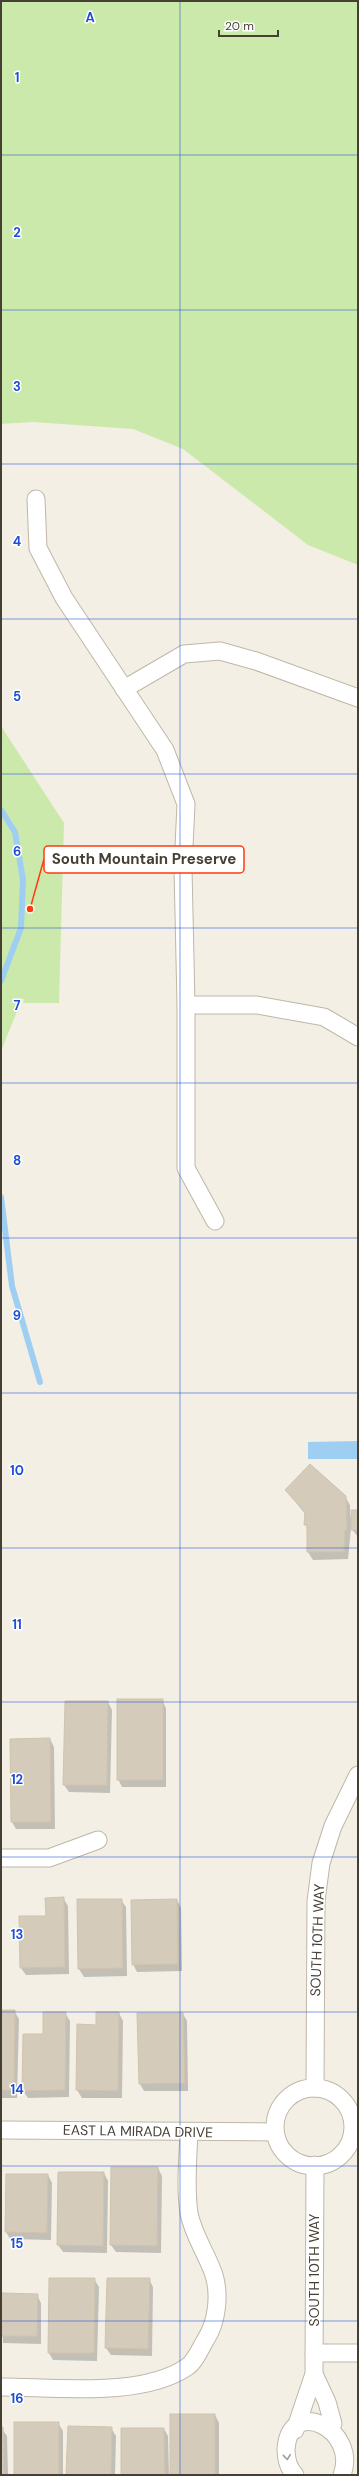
<svg xmlns="http://www.w3.org/2000/svg" width="359" height="2476" font-family="'DM Sans',sans-serif">
  <style>
    .green { fill: #cce9ac }
    .water { fill: #9fcef3 }
    .shadow { fill: #0003 }
    .lines { fill: none; stroke-linecap: round; stroke-linejoin: round }
    .stream { stroke: #9fcef3; stroke-width: 6 }
    .building { fill: #d5cbba; stroke: #d0c3ad }
    .street-casing { stroke: #bfb7a7; stroke-width: 19 }
    .street { stroke: #fff; stroke-width: 17 }
    .oneway { stroke: #a29f9a }
    .grid { fill: none; stroke: #1d4ed8; stroke-width: 1; stroke-opacity: 0.55 }
    .labels { text-anchor: middle; stroke-width: 3; stroke-linejoin: round; paint-order: stroke }
    .street-label { font-size: 14px; fill: #463f34; stroke: #fff }
    .grid-label { font-size: 13px; text-anchor: middle; font-weight: bold; fill: #1d4ed8; stroke: #fff; stroke-width: 3; stroke-linejoin: round; paint-order: stroke }
    .leader { fill: none; stroke: #ff3a10; stroke-width: 1.5 }
    .callout-dot { fill: #ff3a10; stroke: #fff; stroke-width: 1.5 }
    .callout { fill: #fff; stroke: #ff3a10; stroke-width: 1.5 }
    .callout-label { font-size: 15px; text-anchor: middle; font-weight: bold; fill: #463f34 }
  </style>
  <rect width="100%" height="100%" fill="#f3efe5"/>
  <g class="green">
    <path d="M 1,1 L 358,1 L 358,565 L 308,545 L 183,449 L 133,429 L 33,422 L 1,424 Z"/>
    <path d="M 1,726 L 64,823 L 59,1003 L 23,1003 L 24,999 L 22,999 L 1,1051 Z"/>
  </g>
  <path class="water" d="M 358,1441 L 358,1459 L 308,1459 L 308,1442 Z"/>
  <g class="shadow">
    <path d="M 286,1490 L 345,1497 L 350,1505 L 350,1517 L 358,1511 L 358,1537 L 351,1528 L 348,1559 L 313,1560 L 308,1552 L 306,1515 Z"/>
    <path d="M 162,1700 L 166,1708 L 166,1787 L 122,1787 L 118,1779 Z"/>
    <path d="M 108,1702 L 112,1710 L 110,1793 L 69,1792 L 64,1785 Z"/>
    <path d="M 50,1739 L 54,1747 L 55,1829 L 16,1829 L 12,1822 Z"/>
    <path d="M 63,1898 L 68,1906 L 69,1974 L 26,1975 L 21,1968 Z"/>
    <path d="M 121,1900 L 126,1907 L 127,1976 L 84,1977 L 79,1969 Z"/>
    <path d="M 177,1900 L 181,1908 L 182,1971 L 137,1972 L 133,1964 Z"/>
    <path d="M 1,1937 L 2,1987 L 1,1987 Z"/>
    <path d="M 1,2011 L 14,2011 L 19,2019 L 17,2098 L 1,2098 Z"/>
    <path d="M 65,2013 L 70,2021 L 69,2097 L 28,2098 L 23,2091 L 44,2035 Z"/>
    <path d="M 119,2013 L 123,2021 L 122,2098 L 82,2098 L 77,2090 L 97,2026 Z"/>
    <path d="M 183,2014 L 187,2021 L 188,2091 L 144,2091 L 140,2084 Z"/>
    <path d="M 158,2168 L 162,2176 L 161,2253 L 116,2252 L 111,2245 Z"/>
    <path d="M 104,2173 L 108,2181 L 107,2253 L 63,2252 L 58,2245 Z"/>
    <path d="M 48,2175 L 52,2183 L 51,2240 L 10,2239 L 6,2232 Z"/>
    <path d="M 94,2279 L 99,2287 L 97,2361 L 53,2360 L 49,2353 Z"/>
    <path d="M 149,2279 L 153,2287 L 152,2356 L 111,2355 L 106,2348 Z"/>
    <path d="M 1,2294 L 37,2295 L 41,2303 L 41,2344 L 3,2343 Z"/>
    <path d="M 215,2415 L 219,2423 L 219,2475 L 122,2475 L 164,2429 L 168,2436 L 169,2474 L 171,2474 Z"/>
    <path d="M 58,2423 L 63,2431 L 63,2475 L 15,2475 Z"/>
    <path d="M 1,2428 L 7,2436 L 8,2475 L 1,2475 Z"/>
    <path d="M 111,2428 L 116,2436 L 115,2475 L 67,2475 Z"/>
  </g>
  <g class="lines">
    <g class="stream">
      <path d="M 1,810 L 15,832 L 23,880 L 21,928 L 1,981"/>
      <path d="M 1,1197 L 12,1286 L 40,1382"/>
    </g>
  </g>
  <g class="building">
    <path d="M 310,1464 L 346,1496 L 347,1530 L 345,1530 L 344,1552 L 307,1552 L 307,1525 L 304,1525 L 305,1512 L 285,1490 Z"/>
    <rect x="351" y="1510" width="7" height="20"/>
    <rect x="117" y="1699" width="46" height="81"/>
    <path d="M 65,1701 L 108,1701 L 107,1785 L 63,1785 Z"/>
    <path d="M 50,1738 L 51,1822 L 11,1822 L 10,1739 Z"/>
    <path d="M 64,1897 L 65,1967 L 20,1968 L 19,1916 L 46,1916 L 45,1898 Z"/>
    <path d="M 77,1899 L 122,1899 L 123,1968 L 78,1969 Z"/>
    <path d="M 177,1899 L 178,1964 L 132,1965 L 131,1900 Z"/>
    <path d="M 1,2010 L 15,2010 L 14,2091 L 1,2090 Z"/>
    <path d="M 43,2012 L 66,2012 L 65,2090 L 22,2091 L 23,2034 L 43,2034 Z"/>
    <path d="M 96,2012 L 119,2012 L 118,2091 L 76,2090 L 77,2024 L 96,2025 Z"/>
    <path d="M 137,2013 L 183,2013 L 185,2083 L 139,2084 Z"/>
    <path d="M 111,2167 L 158,2167 L 157,2246 L 110,2245 Z"/>
    <path d="M 58,2172 L 104,2172 L 103,2246 L 57,2245 Z"/>
    <path d="M 6,2174 L 48,2174 L 47,2233 L 5,2232 Z"/>
    <path d="M 49,2278 L 95,2278 L 94,2353 L 48,2353 Z"/>
    <path d="M 107,2278 L 150,2278 L 148,2349 L 105,2348 Z"/>
    <path d="M 1,2293 L 38,2294 L 37,2336 L 1,2336 Z"/>
    <rect x="170" y="2414" width="45" height="61"/>
    <rect x="14" y="2422" width="45" height="53"/>
    <path d="M 68,2426 L 112,2427 L 111,2475 L 66,2475 Z"/>
    <path d="M 1,2427 L 3,2427 L 4,2475 L 1,2475 Z"/>
    <path d="M 121,2428 L 164,2428 L 165,2475 L 121,2475 Z"/>
  </g>
  <g class="lines">
    <g class="street-casing">
      <g id="street">
        <path d="M 36,499 L 38,548 L 64,598 L 165,750 L 186,804 L 183,868 L 186,1005 L 257,1005 L 324,1017 L 358,1037"/>
        <path d="M 124,689 L 184,654 L 220,651 L 256,661 L 358,698"/>
        <path d="M 186,1005 L 186,1168 L 215,1221"/>
        <path d="M 1,1858 L 49,1858 L 98,1840"/>
        <path d="M 315,2088 L 316,1901 L 321,1863 L 333,1826 L 358,1775"/>
        <circle cx="314" cy="2127" r="39"/>
        <path d="M 1,2130 L 275,2132"/>
        <path d="M 314,2353 L 358,2353"/>
        <path d="M 314,2374 L 327,2402 L 333,2424"/>
        <path d="M 1,2387 C 55,2387 142,2398 187,2367 C 195,2362 201,2347 206,2339 C 217,2322 220,2295 214,2275 C 207,2254 193,2235 189,2213 C 185,2187 188,2158 189,2132"/>
        <path d="M 295,2430 L 314,2374 L 315,2165"/>
        <path d="M 295,2475 C 288,2468 286,2459 286,2449 C 290,2395 359,2430 342,2475"/>
      </g>
    </g>
    <use href="#street" class="street"/>
  </g>
  <defs><path id="oneway-chevron" d="M-2-3.5L2.5 0L-2 3.5" fill="none" stroke-width="1.6" stroke-linecap="round" stroke-linejoin="round"/></defs>
  <use class="oneway" href="#oneway-chevron" transform="translate(287 2457) rotate(84)"/>
  <path class="grid" d="M 180,1 L 180,2475M 1,155 L 358,155M 1,310 L 358,310M 1,464 L 358,464M 1,619 L 358,619M 1,774 L 358,774M 1,928 L 358,928M 1,1083 L 358,1083M 1,1238 L 358,1238M 1,1393 L 358,1393M 1,1548 L 358,1548M 1,1702 L 358,1702M 1,1857 L 358,1857M 1,2012 L 358,2012M 1,2166 L 358,2166M 1,2321 L 358,2321"/>
  <g class="labels">
    <g class="street-label">
      <text transform="translate(317 1940) rotate(-88)" y="5">SOUTH 10TH WAY</text>
      <text transform="translate(138 2131) rotate(1)" y="5">EAST LA MIRADA DRIVE</text>
      <text transform="translate(314 2270) rotate(-90)" y="5">SOUTH 10TH WAY</text>
    </g>
  </g>
  <g class="grid-label">
    <text x="90" y="22">A</text>
    <text x="17" y="82">1</text>
    <text x="17" y="237">2</text>
    <text x="17" y="391">3</text>
    <text x="17" y="546">4</text>
    <text x="17" y="701">5</text>
    <text x="17" y="856">6</text>
    <text x="17" y="1010">7</text>
    <text x="17" y="1165">8</text>
    <text x="17" y="1320">9</text>
    <text x="17" y="1475">10</text>
    <text x="17" y="1629">11</text>
    <text x="17" y="1784">12</text>
    <text x="17" y="1939">13</text>
    <text x="17" y="2094">14</text>
    <text x="17" y="2248">15</text>
    <text x="17" y="2403">16</text>
  </g>
  <path class="leader" d="M30 909L44 859"/>
  <circle class="callout-dot" cx="30" cy="909" r="4"/>
  <rect class="callout" x="44" y="846" width="200" height="27" rx="4"/>
  <g class="callout-label">
    <text x="144" y="864">South Mountain Preserve</text>
  </g>
  <rect width="359" height="2476" fill="none" stroke="#463f34" stroke-width="4"/>
  <path d="M219 30v6h59v-6" fill="none" stroke="#463f34" stroke-width="2"/>
  <text x="225" y="30" font-size="12" fill="#463f34" stroke="#ffffff" stroke-width="3" paint-order="stroke">20 m</text>
</svg>
